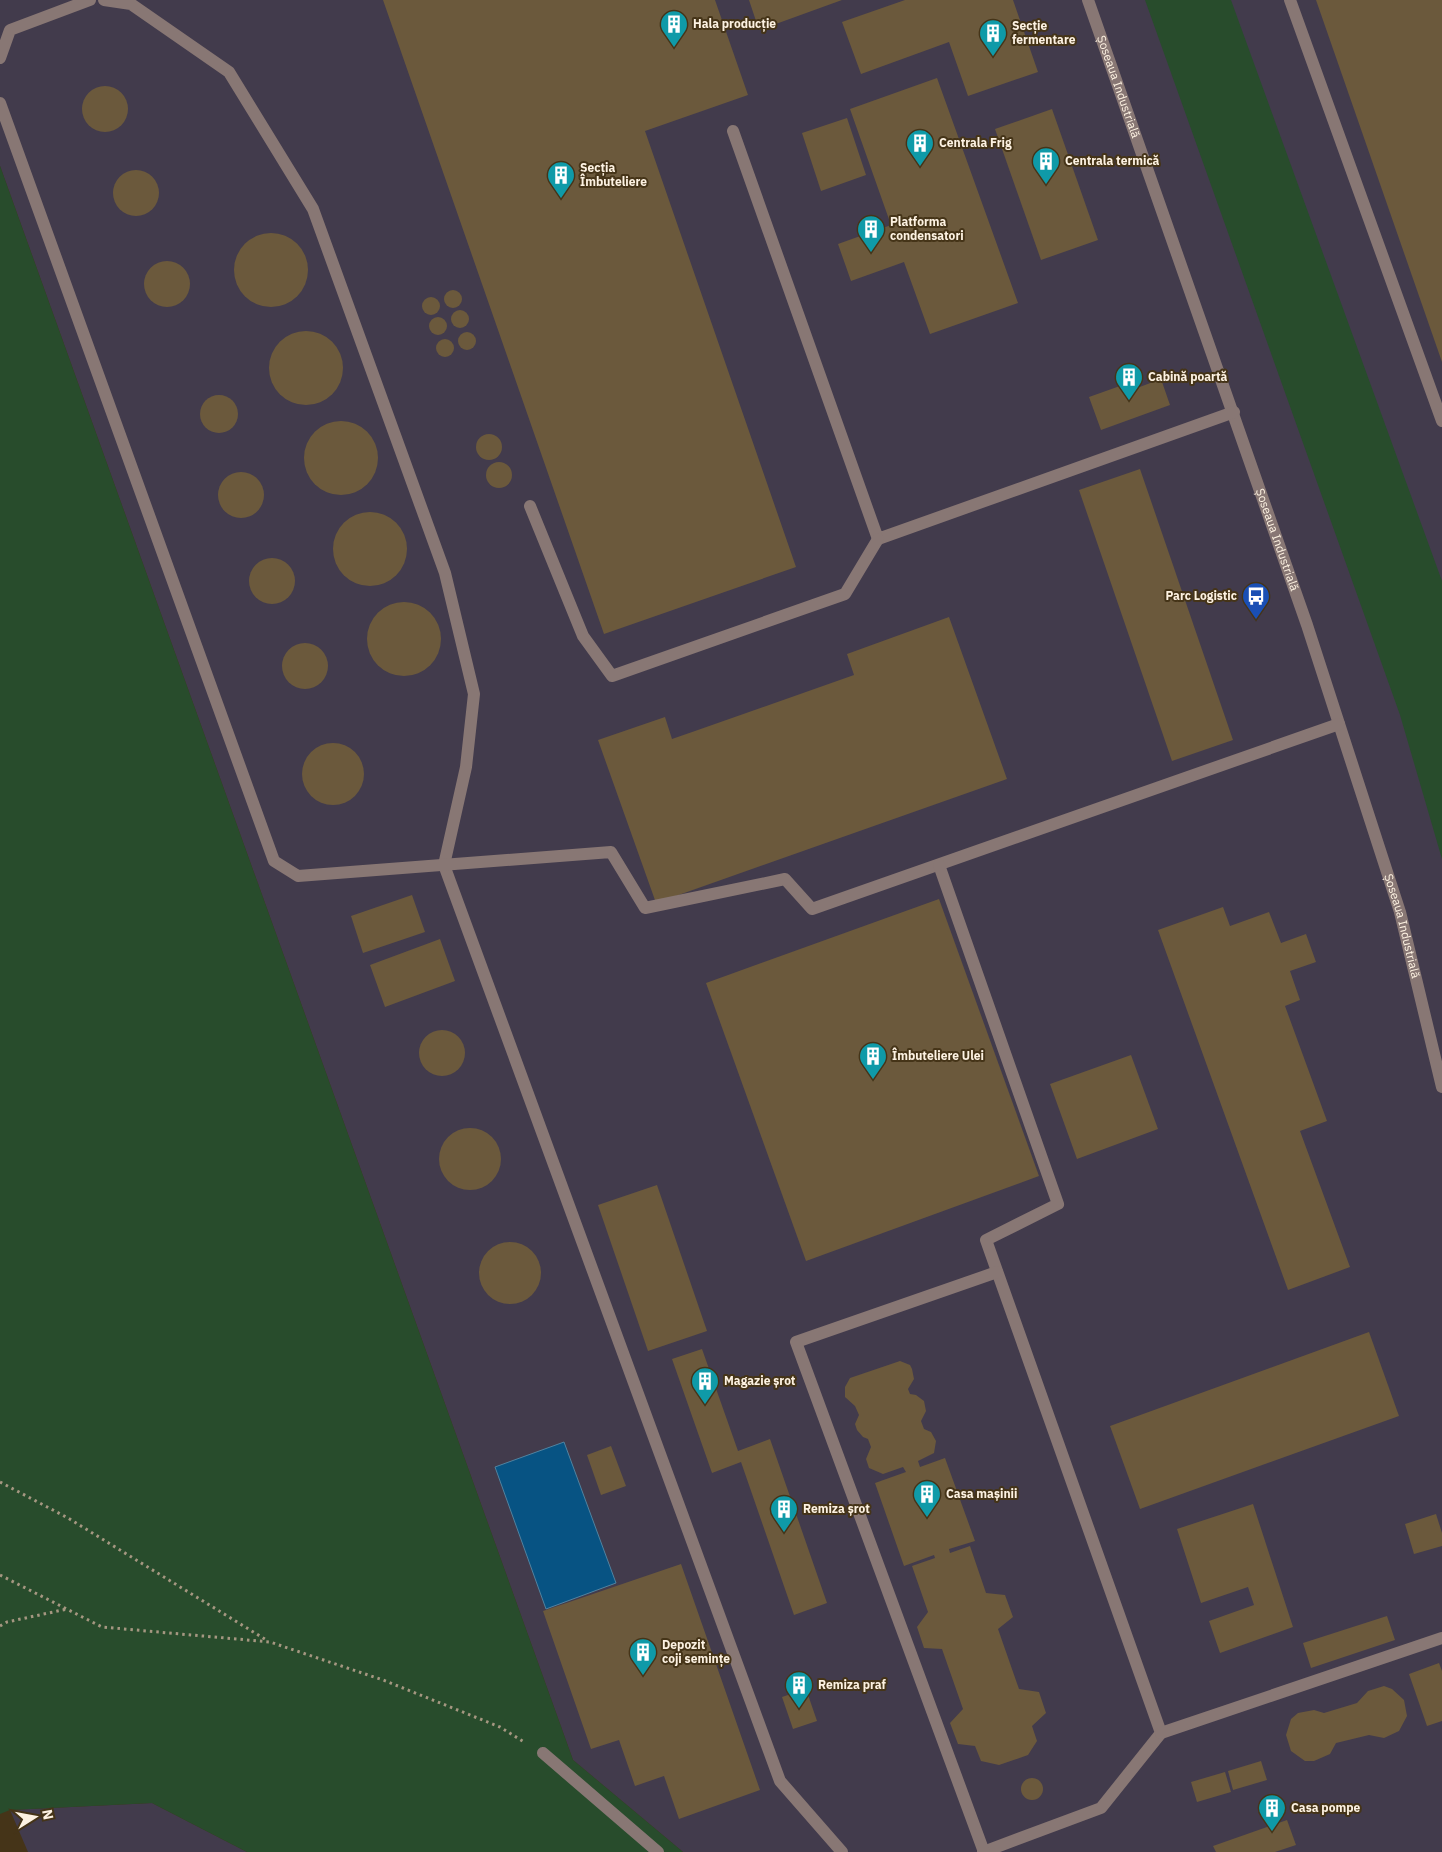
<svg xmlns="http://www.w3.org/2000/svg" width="1442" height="1852" font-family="'IBM Plex Sans',sans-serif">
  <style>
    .industrial { fill: #423b4c }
    .green { fill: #284c2c }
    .water { fill: #075383; stroke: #5183a0 }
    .building { fill: #6b593c }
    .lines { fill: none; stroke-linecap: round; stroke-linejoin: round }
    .path { stroke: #a59781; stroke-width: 3; stroke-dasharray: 2.5 4; stroke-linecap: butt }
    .minor { stroke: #887774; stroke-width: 12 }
    .labels { text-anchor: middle; stroke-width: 4; stroke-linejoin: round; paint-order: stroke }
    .poi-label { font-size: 12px; font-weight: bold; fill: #fdf2e2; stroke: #453418; text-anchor: start }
    .street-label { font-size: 12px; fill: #fdf2e2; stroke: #453418 }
  </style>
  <rect width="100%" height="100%" fill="#453418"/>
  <g class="industrial">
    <path d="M 0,0 L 1442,0 L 1442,1852 L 683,1852 L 573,1760 L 0,166 Z"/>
    <path d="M 152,1803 L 247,1852 L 28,1852 L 10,1810 Z"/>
  </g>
  <g class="green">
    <path d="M 1145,0 L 1231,0 L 1442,581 L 1442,859 L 1400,715 Z"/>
    <path d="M 0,166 L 573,1760 L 683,1852 L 247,1852 L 152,1803 L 10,1810 L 0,1814 Z"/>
  </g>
  <path class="water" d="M 564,1442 L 616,1583 L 546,1609 L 495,1467 Z"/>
  <g class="building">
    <path d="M 383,0 L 715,0 L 748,95 L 645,131 L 796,567 L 604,634 Z"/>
    <path d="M 749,0 L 842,0 L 759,30 Z"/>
    <path d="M 905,0 L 1013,0 L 1038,72 L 968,96 L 949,42 L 861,74 L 842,22 Z"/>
    <path d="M 1316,0 L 1442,0 L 1442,362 Z"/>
    <path d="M 937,78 L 1018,303 L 930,334 L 904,262 L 851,281 L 838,244 L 891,225 L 850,109 Z"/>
    <circle cx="105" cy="109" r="23"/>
    <path d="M 1052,109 L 1098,240 L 1041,260 L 995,129 Z"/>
    <path d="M 847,118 L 866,175 L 821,191 L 802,133 Z"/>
    <circle cx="136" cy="193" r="23"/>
    <circle cx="271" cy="270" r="37"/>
    <circle cx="167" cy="284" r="23"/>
    <circle cx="453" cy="299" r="9"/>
    <circle cx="431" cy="306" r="9"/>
    <circle cx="460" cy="319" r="9"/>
    <circle cx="438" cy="326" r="9"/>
    <circle cx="306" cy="368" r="37"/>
    <circle cx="467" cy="341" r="9"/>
    <circle cx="445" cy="348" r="9"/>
    <path d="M 1161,379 L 1170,405 L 1101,430 L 1089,397 L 1134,381 L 1137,388 Z"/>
    <circle cx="219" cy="414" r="19"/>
    <circle cx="341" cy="458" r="37"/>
    <circle cx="489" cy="447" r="13"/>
    <circle cx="499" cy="475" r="13"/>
    <path d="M 1140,469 L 1233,740 L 1172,761 L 1079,490 Z"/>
    <circle cx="241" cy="495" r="23"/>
    <circle cx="370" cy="549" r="37"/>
    <circle cx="272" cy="581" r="23"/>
    <circle cx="404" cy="639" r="37"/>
    <path d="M 949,617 L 1007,779 L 656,903 L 598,740 L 665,717 L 672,739 L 695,731 L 854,675 L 847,654 Z"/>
    <circle cx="305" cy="666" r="23"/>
    <circle cx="333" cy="774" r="31"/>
    <path d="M 412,895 L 425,932 L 363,953 L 351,916 Z"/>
    <path d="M 939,899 L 1039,1176 L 806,1261 L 706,983 Z"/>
    <path d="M 1223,907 L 1230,926 L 1269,912 L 1281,943 L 1306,934 L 1316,962 L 1290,971 L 1300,1000 L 1285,1006 L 1327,1121 L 1300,1131 L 1350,1267 L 1288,1290 L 1158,930 Z"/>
    <path d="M 440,939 L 455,981 L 385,1007 L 370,965 Z"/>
    <circle cx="442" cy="1053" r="23"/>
    <path d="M 1131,1055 L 1158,1129 L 1077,1159 L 1050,1084 Z"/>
    <circle cx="470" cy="1159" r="31"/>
    <path d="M 657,1185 L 707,1331 L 648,1351 L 598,1205 Z"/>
    <circle cx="510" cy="1273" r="31"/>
    <path d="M 1369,1332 L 1399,1416 L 1140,1509 L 1110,1426 Z"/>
    <path d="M 702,1349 L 738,1451 L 770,1439 L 827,1603 L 794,1615 L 741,1462 L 712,1473 L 672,1359 Z"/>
    <path d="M 900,1361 L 910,1365 L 912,1369 L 914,1379 L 908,1389 L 910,1394 L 916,1395 L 924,1401 L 926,1411 L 921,1421 L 924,1429 L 931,1432 L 936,1441 L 934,1453 L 918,1461 L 920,1467 L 945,1458 L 975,1541 L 949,1549 L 950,1553 L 970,1546 L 986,1593 L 1005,1595 L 1013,1617 L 998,1629 L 1019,1689 L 1039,1692 L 1046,1713 L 1032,1726 L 1037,1741 L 1028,1755 L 999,1765 L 981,1761 L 975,1746 L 958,1744 L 950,1723 L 963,1709 L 942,1649 L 924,1648 L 917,1627 L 928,1612 L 912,1566 L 935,1558 L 934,1555 L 904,1566 L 875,1483 L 906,1472 L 903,1467 L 883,1474 L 869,1468 L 866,1459 L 871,1447 L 868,1439 L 863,1437 L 857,1430 L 855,1424 L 859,1415 L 855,1406 L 845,1397 L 845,1387 L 850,1378 Z"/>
    <path d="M 611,1446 L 626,1486 L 601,1495 L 587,1455 Z"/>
    <path d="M 1253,1504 L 1293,1627 L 1220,1653 L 1209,1621 L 1254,1605 L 1248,1587 L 1201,1603 L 1177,1529 Z"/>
    <path d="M 1436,1514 L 1442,1533 L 1442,1546 L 1414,1554 L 1405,1524 Z"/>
    <path d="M 681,1564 L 760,1790 L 679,1819 L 664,1776 L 635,1786 L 619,1740 L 591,1749 L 543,1611 Z"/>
    <path d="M 1387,1616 L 1395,1640 L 1311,1668 L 1303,1643 Z"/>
    <path d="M 1439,1663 L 1442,1671 L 1442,1721 L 1427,1726 L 1409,1674 Z"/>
    <path d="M 1384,1686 L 1392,1689 L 1404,1700 L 1407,1716 L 1399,1731 L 1384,1738 L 1369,1735 L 1336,1743 L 1330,1754 L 1314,1761 L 1305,1761 L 1291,1751 L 1286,1735 L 1291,1719 L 1298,1713 L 1314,1710 L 1324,1713 L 1357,1703 L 1368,1691 Z"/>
    <path d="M 806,1689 L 817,1721 L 793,1729 L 782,1697 Z"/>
    <path d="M 1261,1761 L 1267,1780 L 1233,1790 L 1228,1771 Z"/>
    <path d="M 1225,1772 L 1231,1792 L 1197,1802 L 1191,1782 Z"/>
    <circle cx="1032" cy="1789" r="11"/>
    <path d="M 1287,1820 L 1296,1845 L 1275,1852 L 1216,1852 L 1213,1846 Z"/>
  </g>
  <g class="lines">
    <g class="path">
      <path d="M 0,1482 L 68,1518 L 268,1641"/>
      <path d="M 0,1575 L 102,1627 L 270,1642 L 383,1680 L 500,1727 L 524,1742"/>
      <path d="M 0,1626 L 7,1622 L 67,1609"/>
    </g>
    <g class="minor">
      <path d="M 104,0 L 131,4 L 229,72 L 313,209 L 445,573 L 474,694 L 466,767 L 444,865 L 780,1781 L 842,1852"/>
      <path id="s1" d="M 1088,0 L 1307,625 L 1400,912 L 1442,1087"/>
      <path d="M 1290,0 L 1442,421"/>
      <path d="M 0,58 L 10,30 L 90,0"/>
      <path d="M 0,103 L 274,861 L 298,876 L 611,852 L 645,908 L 785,879 L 812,909 L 1339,724"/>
      <path d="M 733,131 L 878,539 L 1234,412"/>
      <path d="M 530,506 L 583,636 L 612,676 L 845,594 L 878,539"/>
      <path d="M 939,865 L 1058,1204 L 986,1240 L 1161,1733 L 1101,1808 L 983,1852"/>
      <path d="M 1161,1733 L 1442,1638"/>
      <path d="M 543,1753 L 658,1852"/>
      <path d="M 984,1852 L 796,1342 L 997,1272"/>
    </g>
  </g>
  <defs>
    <g id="building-pin" transform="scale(1.4375)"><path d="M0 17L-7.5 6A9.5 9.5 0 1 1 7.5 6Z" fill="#0f9aa8" stroke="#453418"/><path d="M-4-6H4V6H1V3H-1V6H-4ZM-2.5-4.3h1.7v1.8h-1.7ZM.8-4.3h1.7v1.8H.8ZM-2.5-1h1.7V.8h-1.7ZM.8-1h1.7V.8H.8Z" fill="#fff"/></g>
    <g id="bus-pin" transform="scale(1.4375)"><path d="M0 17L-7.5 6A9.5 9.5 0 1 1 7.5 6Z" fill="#1a4fb4" stroke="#453418"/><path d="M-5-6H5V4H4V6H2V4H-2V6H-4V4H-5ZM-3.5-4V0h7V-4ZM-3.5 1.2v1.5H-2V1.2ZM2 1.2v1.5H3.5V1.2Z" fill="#fff"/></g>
  </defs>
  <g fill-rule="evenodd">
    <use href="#building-pin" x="674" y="24"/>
    <use href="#building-pin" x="993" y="33"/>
    <use href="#building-pin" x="920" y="143"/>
    <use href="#building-pin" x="1046" y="161"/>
    <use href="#building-pin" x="561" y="175"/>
    <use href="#building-pin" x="871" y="229"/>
    <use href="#building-pin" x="1129" y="377"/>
    <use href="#bus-pin" x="1256" y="596"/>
    <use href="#building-pin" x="873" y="1056"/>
    <use href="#building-pin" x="705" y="1381"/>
    <use href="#building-pin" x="927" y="1494"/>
    <use href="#building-pin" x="784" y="1509"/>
    <use href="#building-pin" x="643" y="1652"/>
    <use href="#building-pin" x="799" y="1685"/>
    <use href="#building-pin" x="1272" y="1808"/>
  </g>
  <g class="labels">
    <g class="poi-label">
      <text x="693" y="28">Hala producție</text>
      <text x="1012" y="30">Secție<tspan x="1012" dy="14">fermentare</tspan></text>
      <text x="939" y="147">Centrala Frig</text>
      <text x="1065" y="165">Centrala termică</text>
      <text x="580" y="172">Secția<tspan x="580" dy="14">Îmbuteliere</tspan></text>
      <text x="890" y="226">Platforma<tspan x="890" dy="14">condensatori</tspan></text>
      <text x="1148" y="381">Cabină poartă</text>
      <text x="1237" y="600" text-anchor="end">Parc Logistic</text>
      <text x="892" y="1060">Îmbuteliere Ulei</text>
      <text x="724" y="1385">Magazie șrot</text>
      <text x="946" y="1498">Casa mașinii</text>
      <text x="803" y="1513">Remiza șrot</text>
      <text x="662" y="1649">Depozit<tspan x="662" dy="14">coji semințe</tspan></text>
      <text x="818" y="1689">Remiza praf</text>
      <text x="1291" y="1812">Casa pompe</text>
    </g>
    <g class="street-label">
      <text dy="4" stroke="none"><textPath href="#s1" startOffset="92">Șoseaua Industrială</textPath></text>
      <text dy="4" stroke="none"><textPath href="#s1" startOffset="572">Șoseaua Industrială</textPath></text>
      <text dy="4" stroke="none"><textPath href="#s1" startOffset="978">Șoseaua Industrială</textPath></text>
    </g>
  </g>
  <g transform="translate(35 1817) rotate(79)" stroke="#453418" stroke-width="4" paint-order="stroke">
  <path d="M0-4L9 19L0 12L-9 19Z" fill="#fdf2e2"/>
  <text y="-8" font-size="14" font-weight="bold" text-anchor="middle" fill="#fdf2e2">N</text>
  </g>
</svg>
